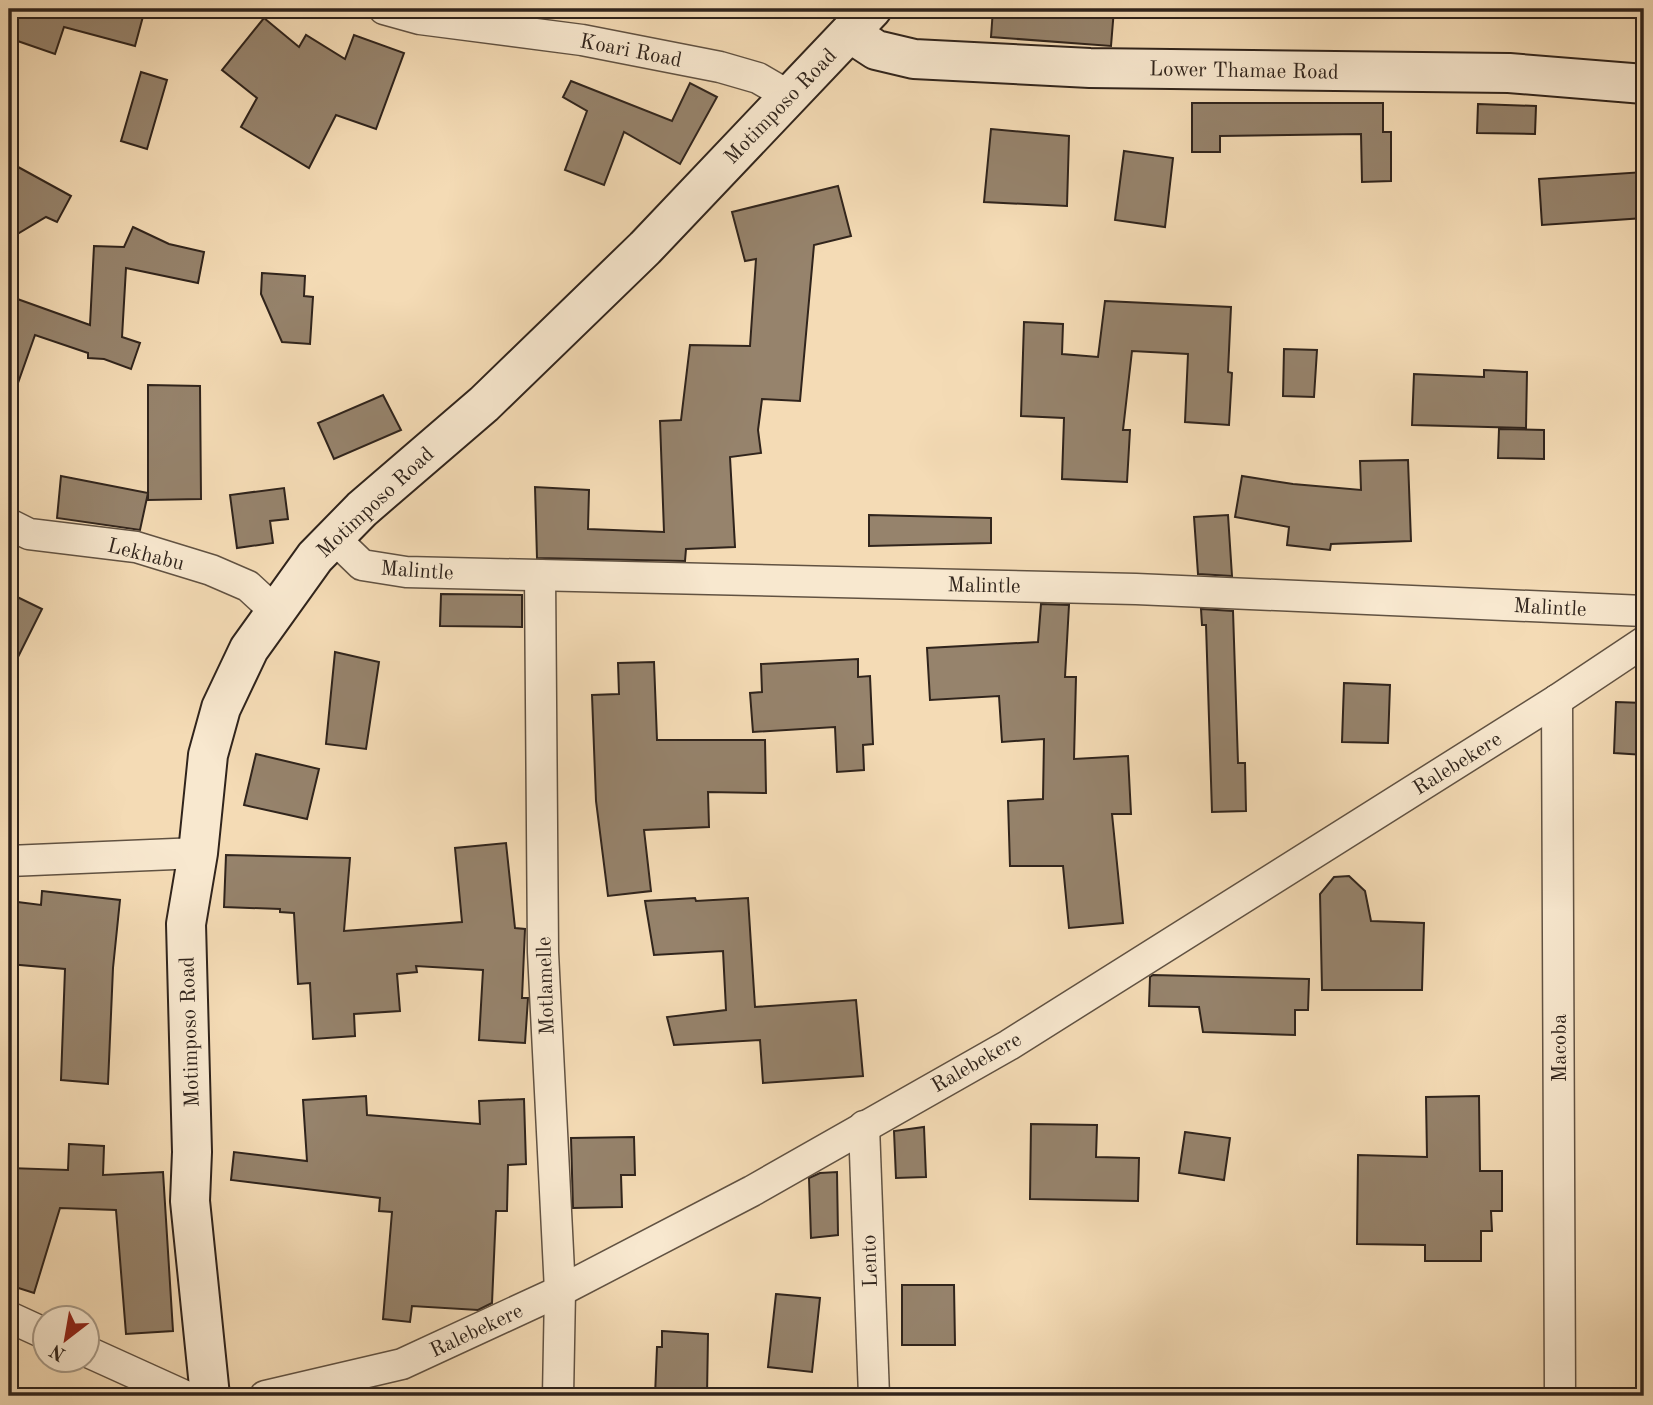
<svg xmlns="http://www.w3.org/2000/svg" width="1653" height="1405" font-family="'Old Standard TT',serif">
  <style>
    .building { fill: #96836c; stroke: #30241c; stroke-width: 2 }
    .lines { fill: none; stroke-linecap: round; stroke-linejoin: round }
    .street-casing { stroke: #615242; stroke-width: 33 }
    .secondary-casing { stroke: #30241c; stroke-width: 42 }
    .street { stroke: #f8e8cf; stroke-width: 30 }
    .secondary { stroke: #f8e8cf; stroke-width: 38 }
    .labels { text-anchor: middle; stroke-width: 6; stroke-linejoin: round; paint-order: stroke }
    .street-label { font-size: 21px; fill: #30241c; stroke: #f8e8cf }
  </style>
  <rect width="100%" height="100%" fill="#f4dbb5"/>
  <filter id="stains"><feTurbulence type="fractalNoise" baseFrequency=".00286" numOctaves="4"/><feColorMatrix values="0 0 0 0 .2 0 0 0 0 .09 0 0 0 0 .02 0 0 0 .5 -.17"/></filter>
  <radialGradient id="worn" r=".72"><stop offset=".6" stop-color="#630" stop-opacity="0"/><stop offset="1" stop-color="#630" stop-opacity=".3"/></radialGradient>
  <g class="building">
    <path d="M 18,9 L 145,9 L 135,46 L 64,27 L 55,54 L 9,38 Z"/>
    <path d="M 993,9 L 1114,9 L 1111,46 L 991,37 Z"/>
    <path d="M 264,18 L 299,47 L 306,35 L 345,59 L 354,35 L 404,53 L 376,129 L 336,115 L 309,168 L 241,127 L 257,98 L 222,70 Z"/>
    <path d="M 141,72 L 167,80 L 147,149 L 121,141 Z"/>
    <path d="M 571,81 L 672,121 L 690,83 L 717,97 L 680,164 L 624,132 L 604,185 L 565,170 L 587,111 L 563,97 Z"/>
    <path d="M 1192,103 L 1383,103 L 1383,132 L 1391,132 L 1391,181 L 1362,182 L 1361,134 L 1220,136 L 1220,152 L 1192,152 Z"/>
    <path d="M 1478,104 L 1536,106 L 1535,134 L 1477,133 Z"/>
    <path d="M 991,129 L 1069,136 L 1067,206 L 984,202 Z"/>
    <path d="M 1124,151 L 1173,158 L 1165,227 L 1115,220 Z"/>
    <path d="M 9,162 L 71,196 L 57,222 L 46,217 L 9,239 Z"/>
    <path d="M 1644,172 L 1644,218 L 1542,225 L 1539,179 Z"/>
    <path d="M 838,186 L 851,236 L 814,245 L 800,401 L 762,399 L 758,430 L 761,453 L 730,457 L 735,547 L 686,549 L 685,561 L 537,558 L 535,487 L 589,490 L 588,529 L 664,532 L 660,421 L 681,420 L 690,345 L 750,346 L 756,259 L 745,261 L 732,212 Z"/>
    <path d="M 133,227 L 169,244 L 204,252 L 198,283 L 126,268 L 122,337 L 140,343 L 131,369 L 104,359 L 88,358 L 88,353 L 35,335 L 13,397 L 9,396 L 9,296 L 90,325 L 94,246 L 124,247 Z"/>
    <path d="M 262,273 L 305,276 L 304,296 L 313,297 L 310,344 L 282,342 L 261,294 Z"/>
    <path d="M 1105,301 L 1231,307 L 1228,372 L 1232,373 L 1229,425 L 1185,422 L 1188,354 L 1132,351 L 1123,430 L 1130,430 L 1127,482 L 1062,479 L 1064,418 L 1021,416 L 1024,322 L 1063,324 L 1062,354 L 1098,357 Z"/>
    <path d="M 1284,349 L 1317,350 L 1314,397 L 1283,396 Z"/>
    <path d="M 1484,370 L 1527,372 L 1526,428 L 1412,425 L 1414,374 L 1484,377 Z"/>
    <path d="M 148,385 L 200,386 L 201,499 L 148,500 Z"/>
    <path d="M 383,395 L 401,430 L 334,459 L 318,423 Z"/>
    <path d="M 1499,429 L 1544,430 L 1544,459 L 1498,458 Z"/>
    <path d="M 1408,460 L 1411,541 L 1331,544 L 1330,550 L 1287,545 L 1289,527 L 1235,517 L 1242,476 L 1293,484 L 1361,490 L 1360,461 Z"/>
    <path d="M 61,476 L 148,493 L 140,530 L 57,518 Z"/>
    <path d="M 284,488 L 288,519 L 270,521 L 273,543 L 237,548 L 230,495 Z"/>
    <path d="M 869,515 L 991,518 L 991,543 L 869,546 Z"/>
    <path d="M 1228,515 L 1232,576 L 1198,574 L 1194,517 Z"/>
    <path d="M 9,593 L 42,609 L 9,675 Z"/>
    <path d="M 441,594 L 522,595 L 522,627 L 440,626 Z"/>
    <path d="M 1041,604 L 1069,605 L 1065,677 L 1076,677 L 1074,759 L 1128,756 L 1131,814 L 1112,814 L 1123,923 L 1069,928 L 1063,866 L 1010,866 L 1008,801 L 1043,799 L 1044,739 L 1002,742 L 999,696 L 930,700 L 927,648 L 1038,642 Z"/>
    <path d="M 1201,609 L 1233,611 L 1238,763 L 1245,763 L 1246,811 L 1212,812 L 1206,625 L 1202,625 Z"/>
    <path d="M 335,652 L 379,662 L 366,749 L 326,744 Z"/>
    <path d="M 858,659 L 858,677 L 870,676 L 873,744 L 863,745 L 864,770 L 837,772 L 835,727 L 753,732 L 750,693 L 762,692 L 761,664 Z"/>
    <path d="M 654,662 L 657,740 L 765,740 L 766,793 L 708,792 L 709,827 L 644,830 L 651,891 L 608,896 L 596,801 L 592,695 L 619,694 L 618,663 Z"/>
    <path d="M 1344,683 L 1390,685 L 1388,743 L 1342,742 Z"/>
    <path d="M 1616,702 L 1644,703 L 1644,755 L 1614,753 Z"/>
    <path d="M 256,754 L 319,769 L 307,819 L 244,805 Z"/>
    <path d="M 506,843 L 515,928 L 525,929 L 522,998 L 528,998 L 525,1043 L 479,1040 L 483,970 L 416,966 L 417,972 L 397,974 L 400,1011 L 354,1014 L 355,1036 L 313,1039 L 310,983 L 298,984 L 294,913 L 280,912 L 280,909 L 224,907 L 226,855 L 350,858 L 344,931 L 462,922 L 455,848 Z"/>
    <path d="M 1349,876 L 1365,891 L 1371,921 L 1424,923 L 1422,990 L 1322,990 L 1320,894 L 1334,877 Z"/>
    <path d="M 42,891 L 120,900 L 113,968 L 108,1084 L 61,1080 L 65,969 L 9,964 L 9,901 L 41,905 Z"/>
    <path d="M 695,898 L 696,901 L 748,898 L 755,1007 L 856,1000 L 863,1076 L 763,1083 L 760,1040 L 674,1045 L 667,1017 L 726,1010 L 723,951 L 654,955 L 645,901 Z"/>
    <path d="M 1153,975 L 1309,979 L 1308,1010 L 1295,1010 L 1295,1035 L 1203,1032 L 1199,1007 L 1149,1006 L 1150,977 Z"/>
    <path d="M 366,1096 L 367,1115 L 480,1124 L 479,1101 L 524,1099 L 526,1164 L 508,1165 L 507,1211 L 496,1211 L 492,1303 L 478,1310 L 412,1306 L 410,1322 L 383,1319 L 392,1212 L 379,1211 L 380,1198 L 231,1180 L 234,1152 L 307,1161 L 303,1100 Z"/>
    <path d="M 1479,1096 L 1480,1171 L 1502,1171 L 1502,1211 L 1491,1211 L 1492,1231 L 1481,1231 L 1481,1261 L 1425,1261 L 1425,1245 L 1357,1244 L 1358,1155 L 1427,1157 L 1426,1097 Z"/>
    <path d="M 1031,1124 L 1097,1125 L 1096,1157 L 1139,1158 L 1138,1201 L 1030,1199 Z"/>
    <path d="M 924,1127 L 926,1177 L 896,1178 L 894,1131 Z"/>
    <path d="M 1185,1132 L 1230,1138 L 1224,1180 L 1179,1173 Z"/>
    <path d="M 634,1137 L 635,1175 L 621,1175 L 622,1207 L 573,1208 L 571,1138 Z"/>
    <path d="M 69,1144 L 104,1146 L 103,1175 L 163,1172 L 173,1331 L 126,1334 L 116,1210 L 60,1208 L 34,1293 L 9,1285 L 9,1168 L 68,1170 Z"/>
    <path d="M 837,1172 L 838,1235 L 811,1238 L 809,1178 L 820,1173 Z"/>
    <path d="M 902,1285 L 954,1285 L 955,1345 L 902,1345 Z"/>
    <path d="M 776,1294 L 820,1298 L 812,1372 L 768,1367 Z"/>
    <path d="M 662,1331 L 708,1334 L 707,1396 L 655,1396 L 657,1347 L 662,1347 Z"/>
  </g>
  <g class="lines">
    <g class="street-casing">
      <g id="street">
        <path d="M 384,9 L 420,19 L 582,40 L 720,67 L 758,78 L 789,96"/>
        <path d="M 9,524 L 29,534 L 136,547 L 211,570 L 248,586 L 274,610"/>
        <path d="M 334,538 L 362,565 L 406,572 L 1136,589 L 1644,611"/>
        <path d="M 540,575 L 543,952 L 560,1291 L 558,1396"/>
        <path d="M 1557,700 L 1560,1396"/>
        <path d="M 9,861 L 198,853"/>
        <path d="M 864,1126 L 874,1396"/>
        <path d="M 9,1317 L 46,1334"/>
        <path d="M 88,1352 L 185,1396"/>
        <path d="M 265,1396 L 402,1364 L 560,1291 L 752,1191 L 1009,1045 L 1557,700 L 1644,642"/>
      </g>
    </g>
    <g class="secondary-casing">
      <g id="secondary">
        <path d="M 850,33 L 876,50 L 914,59 L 1090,68 L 1509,73 L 1644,84"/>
        <path d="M 210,1396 L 190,1201 L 192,1152 L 186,924 L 198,853 L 208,755 L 221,708 L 249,649 L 315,557 L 362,509 L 484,404 L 645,248 L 872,9"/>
      </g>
    </g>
    <use href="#street" class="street"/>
    <use href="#secondary" class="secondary"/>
  </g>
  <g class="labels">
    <g class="street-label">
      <text transform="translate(631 50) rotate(11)" y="7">Koari Road</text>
      <text transform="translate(1244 70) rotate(1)" y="7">Lower Thamae Road</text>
      <text transform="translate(780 106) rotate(-46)" y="7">Motimposo Road</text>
      <text transform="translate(375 502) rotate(-43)" y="7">Motimposo Road</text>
      <text transform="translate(146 554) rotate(14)" y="7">Lekhabu</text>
      <text transform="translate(417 570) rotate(4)" y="7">Malintle</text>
      <text transform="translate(984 585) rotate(1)" y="7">Malintle</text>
      <text transform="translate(1550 607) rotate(3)" y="7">Malintle</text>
      <text transform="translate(1457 763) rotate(-32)" y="7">Ralebekere</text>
      <text transform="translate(545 986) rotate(-92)" y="7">Motlamelle</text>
      <text transform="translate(189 1032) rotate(-92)" y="7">Motimposo Road</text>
      <text transform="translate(1559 1048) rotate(-90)" y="7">Macoba</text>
      <text transform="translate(976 1062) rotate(-30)" y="7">Ralebekere</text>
      <text transform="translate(869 1261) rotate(-92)" y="7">Lento</text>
      <text transform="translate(476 1330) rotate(-25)" y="7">Ralebekere</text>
    </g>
  </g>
  <rect width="1653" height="1405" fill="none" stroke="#f4dbb5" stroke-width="35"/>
  <rect x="10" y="10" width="1632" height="1384" fill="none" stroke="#30241c" stroke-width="3.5"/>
  <rect x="18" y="18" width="1618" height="1370" fill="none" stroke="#30241c" stroke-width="2"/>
  <g transform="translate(66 1339) rotate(211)"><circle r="33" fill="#f8e8cf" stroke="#a89a87" stroke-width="2"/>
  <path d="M0-5L12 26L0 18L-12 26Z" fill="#8f2418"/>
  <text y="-10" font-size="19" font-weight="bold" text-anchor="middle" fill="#30241c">N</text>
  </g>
  <rect width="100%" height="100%" filter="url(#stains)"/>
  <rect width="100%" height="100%" fill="url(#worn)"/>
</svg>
